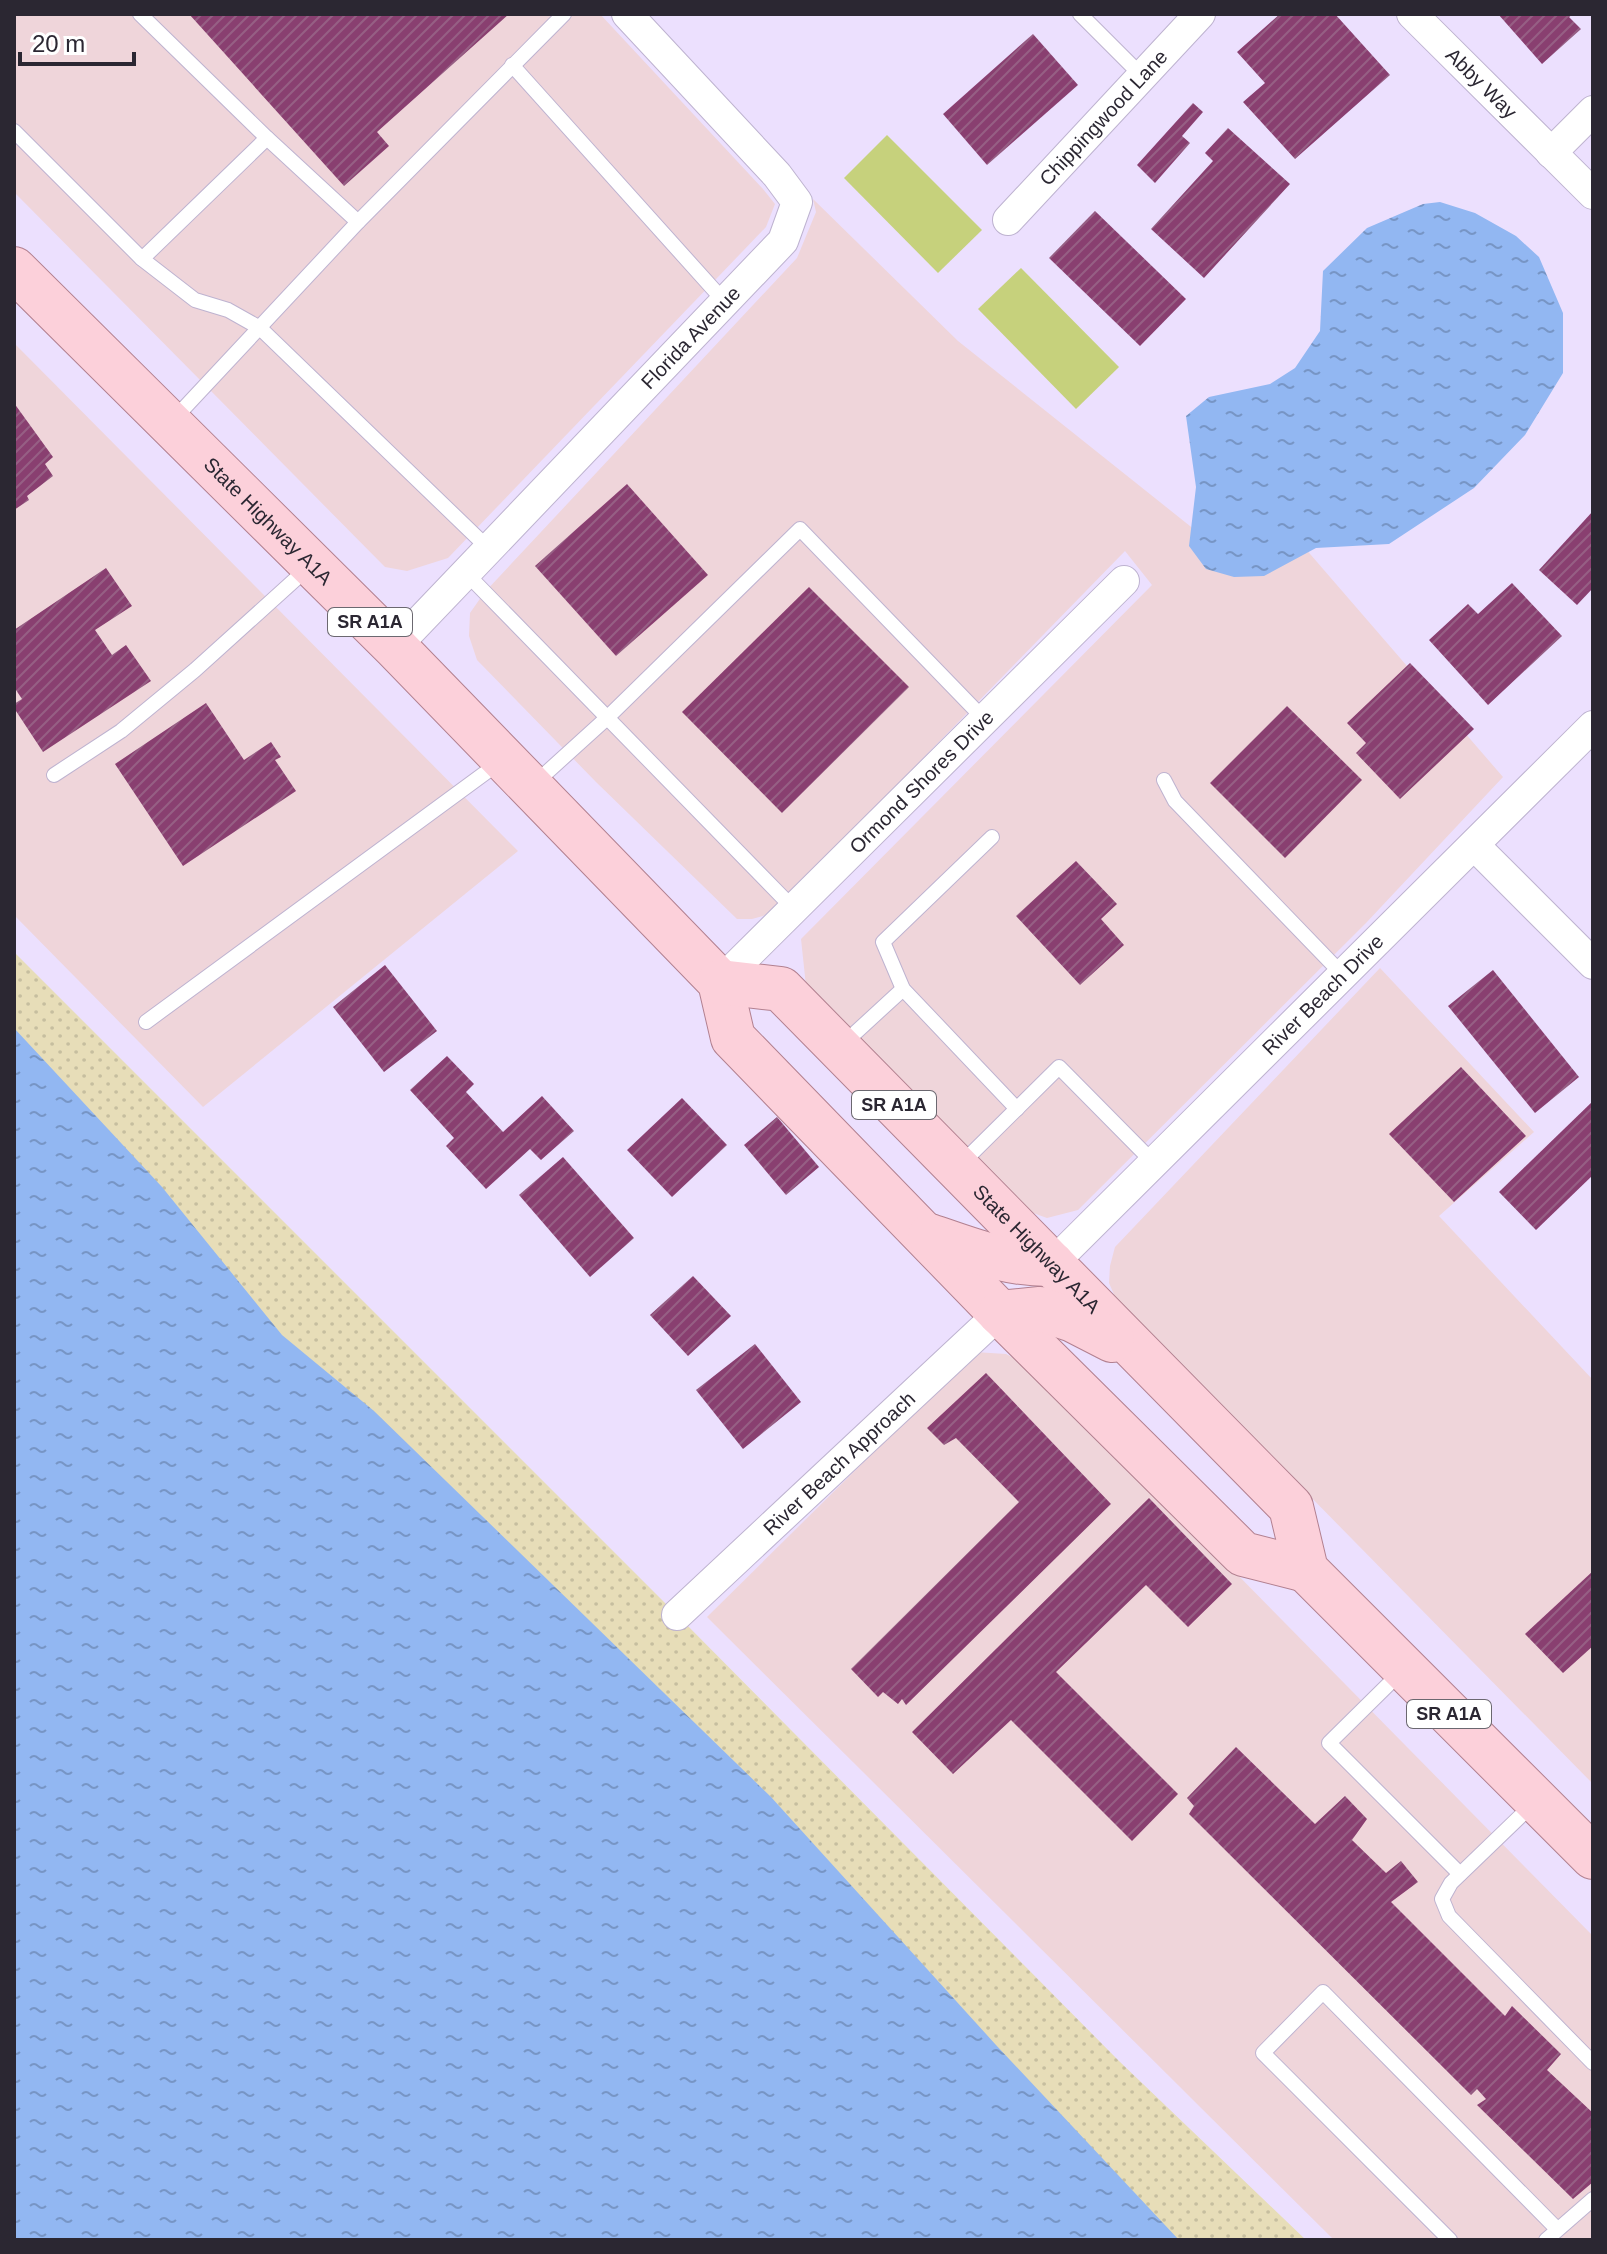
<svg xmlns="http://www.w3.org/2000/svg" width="1607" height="2254" font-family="Helvetica,sans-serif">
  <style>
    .commercial { fill: #efd5da }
    .sand { fill: url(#sand-dots) }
    .park { fill: #c6d17c }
    .water { fill: url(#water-ripples) }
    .building { fill: url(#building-hatch) }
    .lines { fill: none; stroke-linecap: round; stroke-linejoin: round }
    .lane-casing { stroke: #beb3d0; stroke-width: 16 }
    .street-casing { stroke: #beb3d0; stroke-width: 32 }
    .primary-casing { stroke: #b28090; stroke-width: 46 }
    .lane { stroke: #fff; stroke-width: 14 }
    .street { stroke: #fff; stroke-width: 30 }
    .primary { stroke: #fcd0da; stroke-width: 44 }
    .labels { text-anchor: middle; stroke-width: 8; stroke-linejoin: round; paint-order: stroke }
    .shield { fill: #fff; stroke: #6b6870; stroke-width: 2 }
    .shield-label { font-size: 18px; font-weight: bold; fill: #2b2732 }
    .street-label { font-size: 20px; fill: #2b2732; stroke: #fff }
  </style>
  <defs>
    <pattern id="sand-dots" width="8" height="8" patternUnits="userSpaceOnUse" patternTransform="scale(2)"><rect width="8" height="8" fill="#e7ddb8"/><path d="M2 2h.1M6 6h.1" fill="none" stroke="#c6be9f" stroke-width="1.8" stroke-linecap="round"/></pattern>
    <pattern id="water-ripples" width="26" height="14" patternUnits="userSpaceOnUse" patternTransform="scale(2)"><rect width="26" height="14" fill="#92b7f2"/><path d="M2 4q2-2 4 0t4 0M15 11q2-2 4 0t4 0" fill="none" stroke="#7795c5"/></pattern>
    <pattern id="building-hatch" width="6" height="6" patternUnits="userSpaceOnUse" patternTransform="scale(2)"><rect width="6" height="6" fill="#893f70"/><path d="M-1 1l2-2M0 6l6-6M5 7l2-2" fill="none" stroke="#965f84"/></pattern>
  </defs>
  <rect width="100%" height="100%" fill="#ece0fe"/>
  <g class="commercial">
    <path d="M 14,14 L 600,14 L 763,189 L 775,204 L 766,227 L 448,558 L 407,571 L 385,567 L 14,192 Z"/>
    <path d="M 813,199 L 958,341 L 1205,538 L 1253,488 L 1503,777 L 1366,923 L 1078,1210 L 1047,1218 L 1022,1209 L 806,986 L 801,939 L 1152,585 L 1125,551 L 779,906 L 763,916 L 752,919 L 737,919 L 596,782 L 477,660 L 469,636 L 470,613 L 484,593 L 797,258 L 816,212 Z"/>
    <path d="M 14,343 L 518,851 L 203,1107 L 14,915 Z"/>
    <path d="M 1380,968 L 1534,1132 L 1439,1216 L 1593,1380 L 1593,1784 L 1116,1299 L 1109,1283 L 1110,1266 L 1115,1247 Z"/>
    <path d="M 975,1352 L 1006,1354 L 1035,1369 L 1593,1936 L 1593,2240 L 1334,2240 L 707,1617 Z"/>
  </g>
  <path class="sand" d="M 14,952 L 677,1615 L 1119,2061 L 1306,2240 L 982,2240 L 14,1246 Z"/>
  <g class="park">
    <path d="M 887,135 L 982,230 L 938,273 L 844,178 Z"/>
    <path d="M 1021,268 L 1119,367 L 1076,409 L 978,309 Z"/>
  </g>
  <g class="water">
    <path d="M 1440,202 L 1475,213 L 1516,236 L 1539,257 L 1563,313 L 1563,373 L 1525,435 L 1474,488 L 1389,544 L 1316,548 L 1264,576 L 1234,577 L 1206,569 L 1189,546 L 1196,487 L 1186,416 L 1209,397 L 1270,384 L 1295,368 L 1320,331 L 1323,271 L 1367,228 L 1423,204 Z"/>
    <path d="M 14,1028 L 162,1187 L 282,1335 L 374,1411 L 771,1797 L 996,2045 L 1179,2240 L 14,2240 Z"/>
  </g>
  <g class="building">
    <path d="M 189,14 L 509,14 L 377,132 L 389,146 L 344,186 Z"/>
    <path d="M 1280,14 L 1335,14 L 1390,75 L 1295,159 L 1243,102 L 1265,83 L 1237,52 Z"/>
    <path d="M 1498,14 L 1573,14 L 1569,17 L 1581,29 L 1542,64 Z"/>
    <path d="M 1033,34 L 1078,85 L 987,165 L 943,114 Z"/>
    <path d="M 1193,103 L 1203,112 L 1182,136 L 1190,143 L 1155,183 L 1137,165 Z"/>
    <path d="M 1228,128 L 1290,184 L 1204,278 L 1151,229 L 1213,161 L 1205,153 Z"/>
    <path d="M 1095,211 L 1186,299 L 1140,346 L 1049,258 Z"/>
    <path d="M 14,403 L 53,457 L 45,464 L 53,476 L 27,496 L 29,500 L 14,510 Z"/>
    <path d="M 627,484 L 708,575 L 616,656 L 535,566 Z"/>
    <path d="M 1593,511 L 1593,588 L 1577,605 L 1539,570 Z"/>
    <path d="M 106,568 L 132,606 L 95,630 L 112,655 L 126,645 L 151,681 L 43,752 L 14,708 L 14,704 L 22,699 L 14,687 L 14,630 Z"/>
    <path d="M 1512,583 L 1562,636 L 1488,705 L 1429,640 L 1468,604 L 1478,614 Z"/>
    <path d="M 809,587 L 909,687 L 782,813 L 682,712 Z"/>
    <path d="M 1410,663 L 1474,729 L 1400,799 L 1356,753 L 1366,743 L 1347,723 Z"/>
    <path d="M 206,703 L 244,760 L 271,742 L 281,757 L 275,760 L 296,791 L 183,866 L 115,764 Z"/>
    <path d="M 1287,706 L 1362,780 L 1285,858 L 1210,783 Z"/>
    <path d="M 1076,861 L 1117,904 L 1101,919 L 1124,945 L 1080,985 L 1016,916 Z"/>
    <path d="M 385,965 L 437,1031 L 384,1072 L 333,1007 Z"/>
    <path d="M 1493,970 L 1579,1077 L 1535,1113 L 1448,1006 Z"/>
    <path d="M 447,1056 L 474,1084 L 466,1092 L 503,1132 L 542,1096 L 574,1131 L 541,1160 L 530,1149 L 486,1189 L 446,1146 L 454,1138 L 410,1090 Z"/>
    <path d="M 1461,1067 L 1526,1136 L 1454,1202 L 1389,1134 Z"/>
    <path d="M 682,1098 L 727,1145 L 672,1197 L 627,1150 Z"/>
    <path d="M 1593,1101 L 1593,1175 L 1536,1230 L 1499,1192 Z"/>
    <path d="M 777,1117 L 819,1167 L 786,1195 L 744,1145 Z"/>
    <path d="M 563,1157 L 634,1238 L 590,1277 L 519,1195 Z"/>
    <path d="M 693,1276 L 731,1316 L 688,1356 L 650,1315 Z"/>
    <path d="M 755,1344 L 801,1402 L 743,1449 L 696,1390 Z"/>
    <path d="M 986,1373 L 1111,1504 L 906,1705 L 902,1699 L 898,1704 L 883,1692 L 878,1697 L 851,1669 L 1019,1502 L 956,1438 L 944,1445 L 927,1428 Z"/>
    <path d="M 1149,1498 L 1232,1584 L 1188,1627 L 1146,1585 L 1056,1672 L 1178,1794 L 1132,1841 L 1011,1720 L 953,1774 L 912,1732 Z"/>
    <path d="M 1593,1571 L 1593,1646 L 1563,1673 L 1525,1634 Z"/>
    <path d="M 1236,1747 L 1315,1824 L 1345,1796 L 1367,1819 L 1352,1840 L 1386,1873 L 1401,1861 L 1418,1882 L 1391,1902 L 1505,2016 L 1512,2006 L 1561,2054 L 1547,2070 L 1593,2113 L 1593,2182 L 1573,2199 L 1477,2105 L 1486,2099 L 1477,2089 L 1471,2095 L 1189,1814 L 1194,1806 L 1187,1798 Z"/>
  </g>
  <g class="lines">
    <g class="lane-casing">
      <g id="lane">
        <path d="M 140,14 L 267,138"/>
        <path d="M 1080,14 L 1142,76"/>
        <path d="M 512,65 L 724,301"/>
        <path d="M 14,131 L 142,259 L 195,300 L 228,310 L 260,328 L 488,548"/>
        <path d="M 142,259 L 267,138 L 358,222"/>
        <path d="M 173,420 L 358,222 L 564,14"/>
        <path d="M 465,572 L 794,909"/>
        <path d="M 54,775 L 121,731 L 195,670 L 309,567"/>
        <path d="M 1164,780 L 1175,801 L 1343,975"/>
        <path d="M 534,784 L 608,717 L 800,529 L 985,720"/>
        <path d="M 992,837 L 883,942 L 903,989 L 1017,1109"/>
        <path d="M 146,1022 L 500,762"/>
        <path d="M 842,1045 L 903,989"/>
        <path d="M 961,1164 L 1059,1067 L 1153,1162"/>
        <path d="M 1401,1672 L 1329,1743 L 1460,1874"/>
        <path d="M 1532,1805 L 1451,1883 L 1442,1899 L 1449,1916 L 1593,2063"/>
        <path d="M 1450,2240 L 1263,2053 L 1323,1992 L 1557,2229"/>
        <path d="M 1546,2240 L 1593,2199"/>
      </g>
    </g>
    <g class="street-casing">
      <g id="street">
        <path id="s1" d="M 1412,14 L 1593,194"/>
        <path d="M 1551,153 L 1593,111"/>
        <path id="s2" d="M 1008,220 L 1200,14"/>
        <path id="s3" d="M 395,647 L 783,241 L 797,202 L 777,175 L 627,14"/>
        <path d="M 1474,845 L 1593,964"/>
        <path id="s4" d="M 720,982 L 1124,581"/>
        <path id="s5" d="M 1052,1264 L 1593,726"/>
        <path id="s6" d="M 677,1615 L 1000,1313"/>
      </g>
    </g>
    <g class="primary-casing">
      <g id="primary">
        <path id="s7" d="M 14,269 L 395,647 L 720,982 L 733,1038 L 1000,1313 L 1243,1554 L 1306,1570"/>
        <path id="s8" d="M 720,982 L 781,989 L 1291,1507 L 1306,1570 L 1593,1857"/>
        <path d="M 930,1236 C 971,1250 1008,1265 1052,1264"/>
        <path d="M 1000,1313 L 1040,1309 L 1073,1320 L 1112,1340"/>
      </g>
    </g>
    <use href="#lane" class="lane"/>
    <use href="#street" class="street"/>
    <use href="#primary" class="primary"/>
  </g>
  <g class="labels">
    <g class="shield">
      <rect x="328" y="608" width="84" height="28" rx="6"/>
      <rect x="852" y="1091" width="84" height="28" rx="6"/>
      <rect x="1407" y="1700" width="84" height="28" rx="6"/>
    </g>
    <g class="shield-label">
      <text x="370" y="628">SR A1A</text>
      <text x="894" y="1111">SR A1A</text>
      <text x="1449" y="1720">SR A1A</text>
    </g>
    <g class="street-label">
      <text dy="7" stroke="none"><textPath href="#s1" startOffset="98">Abby Way</textPath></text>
      <text dy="7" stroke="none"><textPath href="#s2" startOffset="140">Chippingwood Lane</textPath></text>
      <text dy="7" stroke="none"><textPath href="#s3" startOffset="428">Florida Avenue</textPath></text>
      <text dy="7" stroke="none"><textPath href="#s7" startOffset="358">State Highway A1A</textPath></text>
      <text dy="7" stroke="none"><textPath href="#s4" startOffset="284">Ormond Shores Drive</textPath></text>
      <text dy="7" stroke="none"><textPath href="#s5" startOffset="382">River Beach Drive</textPath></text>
      <text dy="7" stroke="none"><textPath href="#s8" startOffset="426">State Highway A1A</textPath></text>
      <text dy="7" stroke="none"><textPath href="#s6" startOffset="222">River Beach Approach</textPath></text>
    </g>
  </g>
  <rect width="1607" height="2254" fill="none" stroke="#2b2732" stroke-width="32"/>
  <path d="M20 52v12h114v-12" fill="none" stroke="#2b2732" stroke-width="4"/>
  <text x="32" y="52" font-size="24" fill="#2b2732" stroke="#ffffff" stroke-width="6" paint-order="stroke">20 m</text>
</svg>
